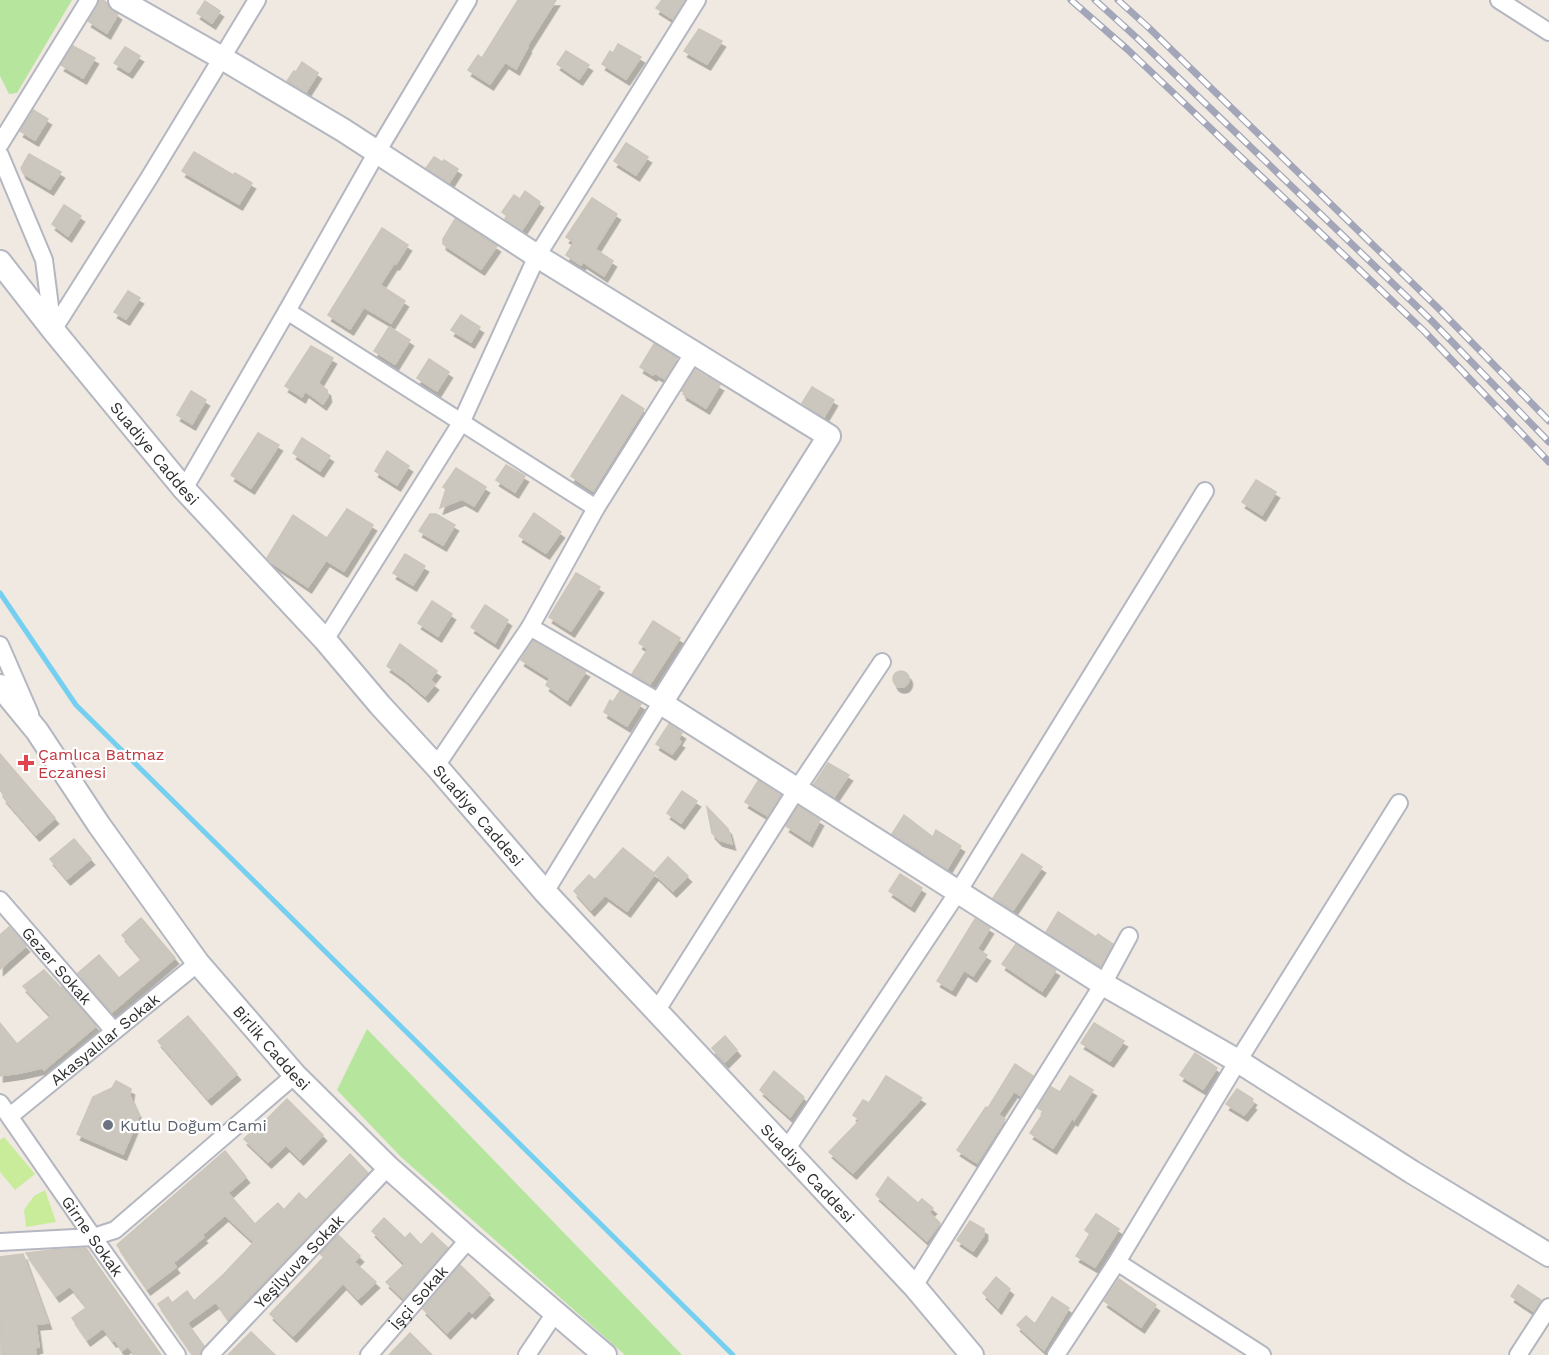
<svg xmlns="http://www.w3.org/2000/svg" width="1549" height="1355" font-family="'Work Sans',sans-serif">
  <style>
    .green { fill: #b6e59e }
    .pitch { fill: #c9ec9a }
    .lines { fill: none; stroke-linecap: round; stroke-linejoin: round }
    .stream { stroke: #75cff0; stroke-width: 5 }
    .building { fill: #cbc7bf; stroke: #cbc5ba; stroke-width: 1.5; filter: url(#shadow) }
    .street-casing { stroke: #b4b7c1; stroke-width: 20 }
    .secondary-casing { stroke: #b4b7c1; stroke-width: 26 }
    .street { stroke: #fff; stroke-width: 16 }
    .secondary { stroke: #fff; stroke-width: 22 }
    .rail-casing { stroke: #a3a6b8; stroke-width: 7 }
    .rail { stroke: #fff; stroke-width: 4.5; stroke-dasharray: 14; stroke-linecap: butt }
    .health-dot { fill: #e0444e; stroke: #fff; stroke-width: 2 }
    .worship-dot { fill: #6b7280; stroke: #fff; stroke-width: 2 }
    .labels { text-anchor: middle; stroke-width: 4.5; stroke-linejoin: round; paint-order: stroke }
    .street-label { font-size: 16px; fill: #2e2e2e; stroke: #fff }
    .health-label { font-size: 16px; fill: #be3a42; stroke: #fff; text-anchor: start }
    .worship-label { font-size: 16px; fill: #5b616d; stroke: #fff; text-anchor: start }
  </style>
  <defs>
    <filter id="shadow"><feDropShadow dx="3.5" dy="6" stdDeviation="0" flood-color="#0004"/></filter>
  </defs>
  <rect width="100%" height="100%" fill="#efe9e1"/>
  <g class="green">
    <path d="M 0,0 L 72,0 L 17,93 L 9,94 L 0,76 Z"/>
    <path d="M 367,1029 L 682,1355 L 625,1355 L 401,1157 L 337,1090 Z"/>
  </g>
  <g class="pitch">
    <path d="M 4,1137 L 35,1174 L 15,1190 L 0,1172 L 0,1140 Z"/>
    <path d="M 45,1190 L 56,1222 L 26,1227 L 24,1210 L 34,1196 Z"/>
  </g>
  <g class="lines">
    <path class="stream" d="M 0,593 L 76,705 L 733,1355"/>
  </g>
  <g class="building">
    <path d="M 99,0 L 103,0 L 107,3 L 109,7 L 118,14 L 107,33 L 88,21 L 98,6 Z"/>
    <path d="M 518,0 L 556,0 L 527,46 L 528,47 L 516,69 L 505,62 L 490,84 L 468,70 L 478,55 L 482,58 Z"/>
    <path d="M 662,0 L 685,0 L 673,19 L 656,8 Z"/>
    <path d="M 205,1 L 220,11 L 212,23 L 197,13 Z"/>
    <path d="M 699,29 L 722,41 L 707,64 L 684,51 Z"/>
    <path d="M 618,44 L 641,57 L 626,79 L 602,64 L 610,51 L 613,53 Z"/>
    <path d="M 73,46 L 95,58 L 83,78 L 61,65 Z"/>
    <path d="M 125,47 L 140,56 L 129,72 L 114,63 Z"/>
    <path d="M 566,51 L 589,65 L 579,79 L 557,64 Z"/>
    <path d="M 302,62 L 318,73 L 306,92 L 287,81 L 294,71 L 296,72 Z"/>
    <path d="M 33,110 L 48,119 L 35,140 L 20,131 Z"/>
    <path d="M 626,143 L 648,157 L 636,175 L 614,161 Z"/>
    <path d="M 194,152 L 233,175 L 235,173 L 252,183 L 239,204 L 182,171 Z"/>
    <path d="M 29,154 L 61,172 L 50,189 L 23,173 L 21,168 Z"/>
    <path d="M 434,157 L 442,162 L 444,160 L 458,169 L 449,183 L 426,168 Z"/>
    <path d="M 525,191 L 540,202 L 522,230 L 505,219 L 507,216 L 502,212 L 514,195 L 520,199 Z"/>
    <path d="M 592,198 L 617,214 L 595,249 L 613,261 L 604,276 L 583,262 L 581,265 L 566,255 L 574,242 L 566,237 Z"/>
    <path d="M 64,205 L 81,216 L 68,236 L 52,224 Z"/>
    <path d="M 455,219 L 497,246 L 481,269 L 443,244 L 443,239 Z"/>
    <path d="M 382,228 L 408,245 L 396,264 L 394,263 L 380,285 L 405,301 L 391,323 L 364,307 L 350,329 L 328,315 Z"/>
    <path d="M 128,291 L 140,298 L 126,319 L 114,312 Z"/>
    <path d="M 461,315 L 480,327 L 471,342 L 451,330 Z"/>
    <path d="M 389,327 L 410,340 L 395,364 L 374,351 Z"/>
    <path d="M 654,344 L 677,358 L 665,379 L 655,373 L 653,375 L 640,367 Z"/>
    <path d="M 311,346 L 333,358 L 318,383 L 327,390 L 328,396 L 323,404 L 305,391 L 302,397 L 285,386 Z"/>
    <path d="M 429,359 L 449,372 L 437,391 L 417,378 Z"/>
    <path d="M 695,370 L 720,385 L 706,408 L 683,394 L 684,392 L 682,391 Z"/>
    <path d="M 812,387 L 834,400 L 824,417 L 802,403 Z"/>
    <path d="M 191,391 L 206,400 L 192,424 L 177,415 Z"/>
    <path d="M 622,395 L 644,409 L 593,491 L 571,476 Z"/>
    <path d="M 258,433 L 279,445 L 251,488 L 231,475 Z"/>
    <path d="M 302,438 L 330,456 L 320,471 L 293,453 Z"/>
    <path d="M 387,451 L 409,466 L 397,485 L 375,471 Z"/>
    <path d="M 506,465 L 525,476 L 515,492 L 496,480 Z"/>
    <path d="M 456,468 L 486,487 L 474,506 L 462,499 L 440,508 L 446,489 L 443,487 Z"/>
    <path d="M 1256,480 L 1276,492 L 1262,515 L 1242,502 Z"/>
    <path d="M 347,509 L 373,525 L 344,571 L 326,560 L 308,587 L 271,562 L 267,558 L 293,515 L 327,538 Z"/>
    <path d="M 534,513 L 561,532 L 546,553 L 519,536 Z"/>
    <path d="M 430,514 L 436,514 L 455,525 L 443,545 L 419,531 Z"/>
    <path d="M 405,554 L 425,566 L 413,585 L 393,573 Z"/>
    <path d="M 576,573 L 600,587 L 571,631 L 549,617 Z"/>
    <path d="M 432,601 L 452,614 L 438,636 L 418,623 Z"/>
    <path d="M 485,605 L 508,620 L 495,643 L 471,627 Z"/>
    <path d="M 653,621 L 680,638 L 650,684 L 632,674 L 648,649 L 639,643 Z"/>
    <path d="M 533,641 L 563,659 L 563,658 L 586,671 L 567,700 L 546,685 L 550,678 L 521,660 Z"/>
    <path d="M 400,644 L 437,671 L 430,680 L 435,684 L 425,696 L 404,678 L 387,666 Z"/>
    <circle cx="901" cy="679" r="8"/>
    <path d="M 620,691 L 641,704 L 627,726 L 604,712 L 610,700 L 613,702 Z"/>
    <path d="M 669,724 L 682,733 L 678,740 L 681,742 L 672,754 L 656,744 Z"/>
    <path d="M 0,754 L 55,818 L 36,835 L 3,797 L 4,795 L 0,790 Z"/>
    <path d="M 828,763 L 849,775 L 834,797 L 814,784 Z"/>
    <path d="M 758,781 L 781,795 L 768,816 L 745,802 Z"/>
    <path d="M 682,791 L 697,801 L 681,823 L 667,813 Z"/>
    <path d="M 798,806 L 820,820 L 809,841 L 786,826 Z"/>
    <path d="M 707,807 L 728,829 L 732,844 L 719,840 L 712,833 Z"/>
    <path d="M 904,815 L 933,837 L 936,830 L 961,846 L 947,869 L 922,853 L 923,852 L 892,834 Z"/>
    <path d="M 74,839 L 91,859 L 67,879 L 50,859 Z"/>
    <path d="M 623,848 L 655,874 L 627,911 L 605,895 L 591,910 L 574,891 L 589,875 L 595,880 Z"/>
    <path d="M 1022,854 L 1042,867 L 1013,910 L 993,898 Z"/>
    <path d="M 668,857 L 688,876 L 673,891 L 654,873 Z"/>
    <path d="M 900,874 L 922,888 L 911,906 L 889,891 Z"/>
    <path d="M 1058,912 L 1096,937 L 1098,934 L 1113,944 L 1101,966 L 1046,932 Z"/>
    <path d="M 141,918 L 175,958 L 112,1012 L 78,973 L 99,955 L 119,978 L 142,959 L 122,935 Z"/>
    <path d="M 975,919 L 990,928 L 977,949 L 987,955 L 973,976 L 964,970 L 952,990 L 937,981 Z"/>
    <path d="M 9,927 L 26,946 L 0,969 L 0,935 Z"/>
    <path d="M 1016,944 L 1056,970 L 1042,991 L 1002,964 Z"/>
    <path d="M 44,970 L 61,988 L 62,987 L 96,1026 L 44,1070 L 42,1068 L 20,1073 L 0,1076 L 0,1023 L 17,1044 L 51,1016 L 23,986 Z"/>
    <path d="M 188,1016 L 237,1074 L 208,1099 L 158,1041 Z"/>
    <path d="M 1094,1023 L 1124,1041 L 1110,1061 L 1081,1043 Z"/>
    <path d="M 725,1036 L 737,1050 L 725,1062 L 712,1048 Z"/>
    <path d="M 1195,1053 L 1217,1068 L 1203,1089 L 1180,1075 Z"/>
    <path d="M 1015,1064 L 1033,1076 L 1021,1096 L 1014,1091 L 998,1115 L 1005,1119 L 977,1163 L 957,1150 L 986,1107 L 988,1108 Z"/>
    <path d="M 774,1071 L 804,1097 L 790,1117 L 760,1090 Z"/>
    <path d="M 886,1076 L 922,1098 L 853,1173 L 829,1152 L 860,1120 L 853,1115 L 863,1100 L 869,1103 Z"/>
    <path d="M 1070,1076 L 1093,1090 L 1074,1120 L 1072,1118 L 1053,1148 L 1030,1133 L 1044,1112 L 1038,1108 L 1051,1087 L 1060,1092 Z"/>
    <path d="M 116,1081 L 131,1089 L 130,1096 L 139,1116 L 123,1154 L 77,1134 L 93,1097 L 112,1088 Z"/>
    <path d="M 1237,1089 L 1253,1099 L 1251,1103 L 1253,1104 L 1244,1115 L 1226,1104 Z"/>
    <path d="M 287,1099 L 323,1135 L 300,1159 L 286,1145 L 268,1162 L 244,1139 L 254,1129 L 255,1131 Z"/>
    <path d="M 225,1151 L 246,1177 L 228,1193 L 255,1224 L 278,1203 L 284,1210 L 299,1193 L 306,1200 L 350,1154 L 368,1173 L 228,1319 L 216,1302 L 187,1323 L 204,1346 L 200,1352 L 200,1355 L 193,1355 L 158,1304 L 168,1297 L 172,1303 L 187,1291 L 194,1301 L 224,1274 L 254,1242 L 225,1215 L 202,1235 L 204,1237 L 173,1263 L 176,1267 L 147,1289 L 117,1245 Z"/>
    <path d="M 888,1177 L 918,1203 L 922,1199 L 933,1208 L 929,1212 L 940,1223 L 927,1241 L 876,1195 Z"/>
    <path d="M 1096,1214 L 1119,1229 L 1095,1267 L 1076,1256 L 1090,1234 L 1085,1230 Z"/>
    <path d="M 384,1218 L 405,1238 L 410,1233 L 421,1245 L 432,1233 L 448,1248 L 404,1299 L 386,1282 L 405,1264 L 372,1231 Z"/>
    <path d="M 970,1221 L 984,1229 L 984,1235 L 973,1251 L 957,1240 Z"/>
    <path d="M 338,1235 L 360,1256 L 354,1262 L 376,1282 L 358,1299 L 343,1283 L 293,1336 L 270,1314 L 324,1257 L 320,1254 Z"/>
    <path d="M 86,1248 L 98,1266 L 161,1355 L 135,1355 L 128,1346 L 122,1351 L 115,1340 L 113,1341 L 103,1328 L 87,1340 L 72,1318 L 87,1307 L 70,1286 L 56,1296 L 26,1253 L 52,1250 Z"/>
    <path d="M 23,1254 L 48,1323 L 36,1324 L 39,1347 L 35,1348 L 36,1355 L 1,1355 L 0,1257 Z"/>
    <path d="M 460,1265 L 490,1294 L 472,1313 L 469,1310 L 447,1333 L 423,1309 Z"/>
    <path d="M 996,1277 L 1010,1289 L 998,1308 L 983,1293 Z"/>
    <path d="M 1119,1279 L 1156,1305 L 1141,1327 L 1104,1301 Z"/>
    <path d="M 1518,1285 L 1541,1300 L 1533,1311 L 1511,1296 Z"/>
    <path d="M 1052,1297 L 1069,1308 L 1044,1350 L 1017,1325 L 1026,1316 L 1035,1324 Z"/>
    <path d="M 251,1332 L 275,1355 L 228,1355 Z"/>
    <path d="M 410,1333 L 432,1355 L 389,1355 Z"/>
  </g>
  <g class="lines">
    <g class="street-casing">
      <g id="street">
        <path d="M 1499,0 L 1549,32"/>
        <path d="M 0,144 L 89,0"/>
        <path d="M 0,155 L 44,260 L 53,330 L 149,178 L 257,0"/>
        <path d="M 287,311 L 596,508"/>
        <path d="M 184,489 L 287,311 L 377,152 L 468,0"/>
        <path d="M 530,627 L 661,703 L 545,892"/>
        <path d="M 325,640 L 461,423 L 537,256 L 697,0"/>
        <path d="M 0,645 L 30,714"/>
        <path d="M 436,766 L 530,627 L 596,508 L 694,352"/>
        <path id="s1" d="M 0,900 L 114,1031"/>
        <path d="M 657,1010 L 797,789 L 882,662"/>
        <path id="s2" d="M 0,1103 L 93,1237 L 177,1355"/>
        <path id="s3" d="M 10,1116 L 198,963"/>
        <path d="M 786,1150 L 958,892 L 1205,491"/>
        <path d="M 0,1242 L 93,1237 L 115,1230 L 295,1075"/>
        <path d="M 1117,1262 L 1262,1355"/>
        <path d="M 914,1286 L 1103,984 L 1129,936"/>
        <path id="s4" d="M 210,1355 L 388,1167"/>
        <path id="s5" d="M 369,1355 L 469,1239"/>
        <path d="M 527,1355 L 555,1313"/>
        <path d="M 1056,1355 L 1117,1262 L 1238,1061 L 1399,803"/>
        <path d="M 1518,1355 L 1549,1307"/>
      </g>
    </g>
    <g class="secondary-casing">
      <g id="secondary">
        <path d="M 120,0 L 222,58 L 343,130 L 537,256 L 829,436 L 661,703 L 1103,984 L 1238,1061 L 1412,1172 L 1549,1255"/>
        <path id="s6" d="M 0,262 L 53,330 L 184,489 L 325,640 L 380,705 L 436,766 L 545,892 L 914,1286 L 972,1355"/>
        <path id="s7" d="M 0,686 L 37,731 L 99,825 L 198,963 L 295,1075 L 388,1167 L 469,1239 L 605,1355"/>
      </g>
    </g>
    <use href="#street" class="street"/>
    <use href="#secondary" class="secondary"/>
    <g class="rail-casing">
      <g id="rail">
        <path d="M 1071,0 L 1127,49 L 1424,331 L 1549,462"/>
        <path d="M 1095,0 L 1137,38 L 1430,319 L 1549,442"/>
        <path d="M 1118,0 L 1148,27 L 1437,307 L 1549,421"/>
      </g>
    </g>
    <use href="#rail" class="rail"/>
  </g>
  <path class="health-dot" d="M23 754h6v6h6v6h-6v6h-6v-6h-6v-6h6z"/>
  <circle class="worship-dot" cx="108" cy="1125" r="6"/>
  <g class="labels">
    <g class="street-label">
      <text dy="6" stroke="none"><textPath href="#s6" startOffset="246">Suadiye Caddesi</textPath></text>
      <text dy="6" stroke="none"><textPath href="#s6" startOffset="732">Suadiye Caddesi</textPath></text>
      <text dy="6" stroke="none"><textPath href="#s1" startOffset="87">Gezer Sokak</textPath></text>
      <text dy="6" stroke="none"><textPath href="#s3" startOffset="122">Akasyalılar Sokak</textPath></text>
      <text dy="6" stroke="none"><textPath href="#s7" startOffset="453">Birlik Caddesi</textPath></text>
      <text dy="6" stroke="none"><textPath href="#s6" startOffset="1218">Suadiye Caddesi</textPath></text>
      <text dy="6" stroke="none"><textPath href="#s2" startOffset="162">Girne Sokak</textPath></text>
      <text dy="6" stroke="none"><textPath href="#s4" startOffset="129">Yeşilyuva Sokak</textPath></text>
      <text dy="6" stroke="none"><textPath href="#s5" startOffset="76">İşçi Sokak</textPath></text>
    </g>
    <g class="health-label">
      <text x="38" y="760">Çamlıca Batmaz<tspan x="38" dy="18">Eczanesi</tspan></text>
    </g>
    <g class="worship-label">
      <text x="120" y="1131">Kutlu Doğum Cami</text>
    </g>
  </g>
</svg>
